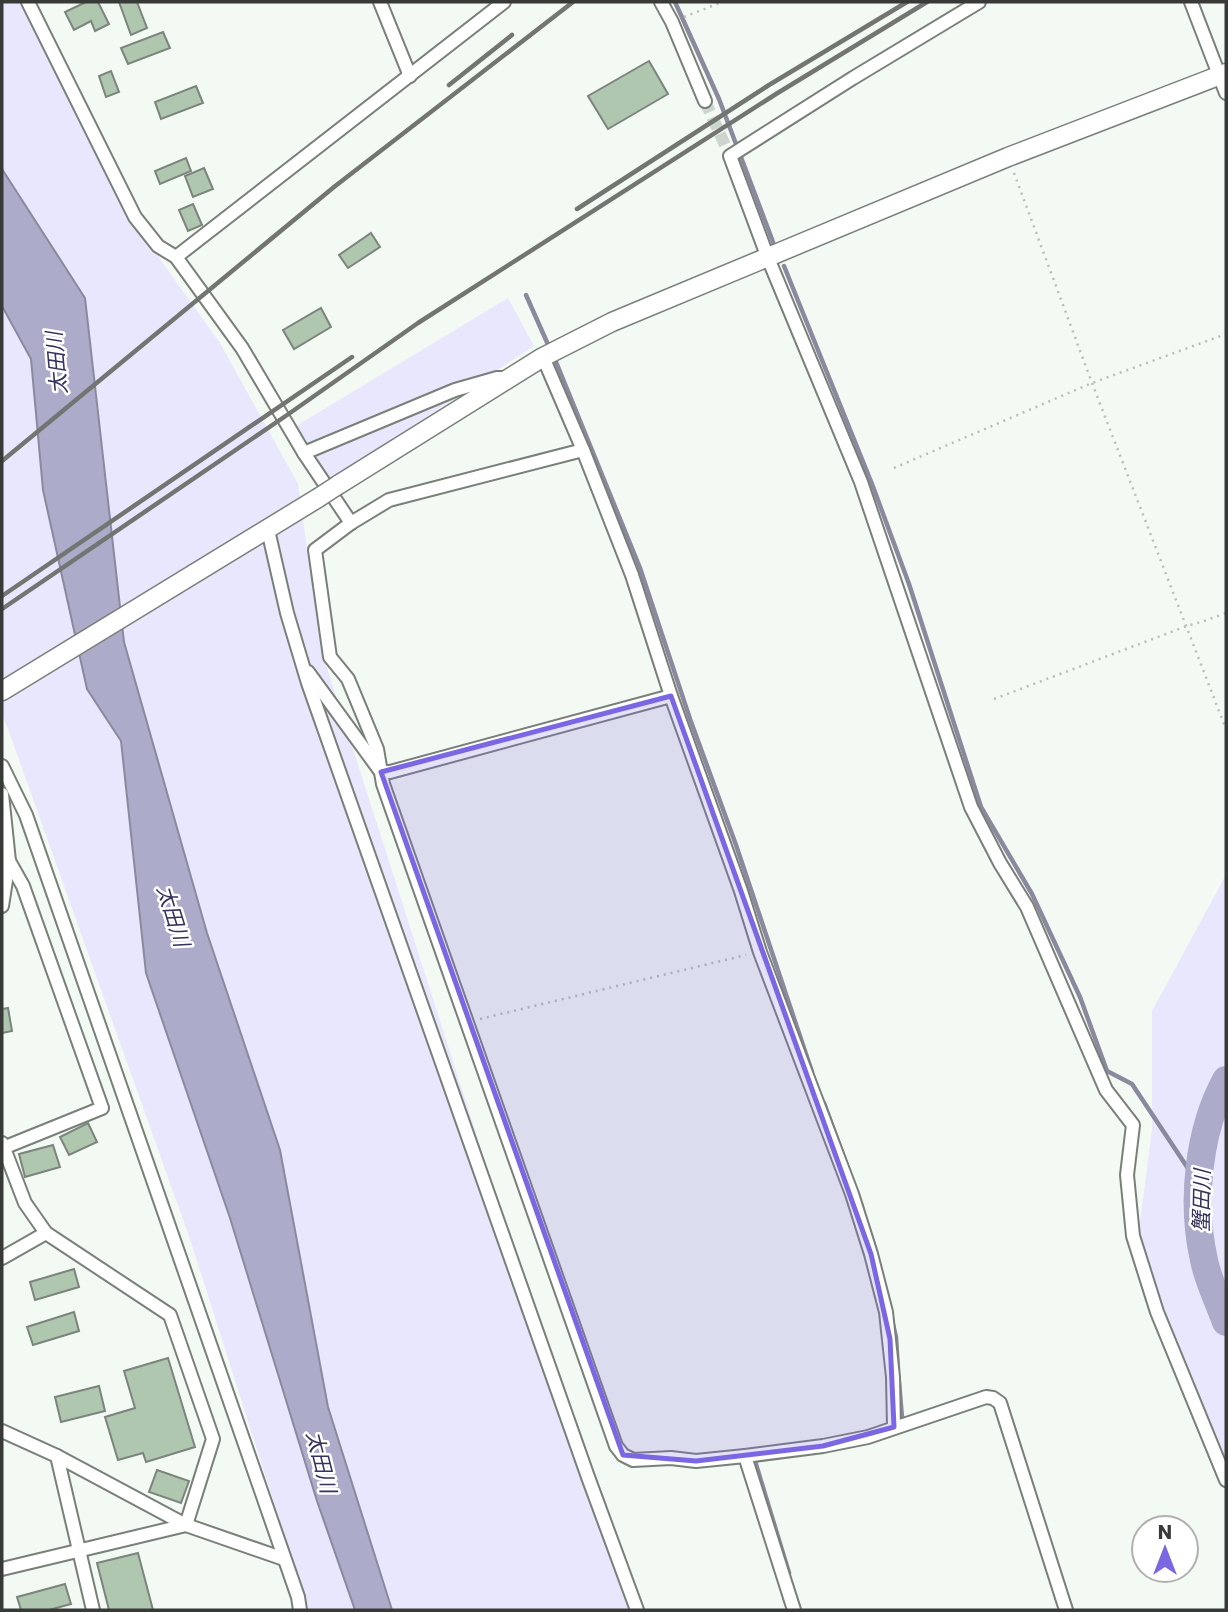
<svg xmlns="http://www.w3.org/2000/svg" width="1228" height="1612" font-family="Poppins,'Noto Sans JP',sans-serif">
  <style>
    .green { fill: #e8e7fd }
    .water { fill: #adabca; stroke: #8a899e; stroke-width: 2 }
    .lines { fill: none; stroke-linecap: round; stroke-linejoin: round }
    .stream { stroke: #8a899e; stroke-width: 4.5 }
    .river { stroke: #adabca; stroke-width: 28 }
    .building { fill: #aec7ae; stroke: #7d837d; stroke-width: 2 }
    .street-tunnel { stroke: #ced4ce; stroke-width: 12; stroke-dasharray: 12 6; stroke-linecap: butt }
    .street-casing { stroke: #797f79; stroke-width: 16 }
    .secondary-casing { stroke: #797f79; stroke-width: 21 }
    .path { stroke: #b8beb8; stroke-width: 2.5; stroke-dasharray: 2 5; stroke-linecap: butt }
    .street { stroke: #fff; stroke-width: 12 }
    .secondary { stroke: #fff; stroke-width: 18 }
    .rail { stroke: #727572; stroke-width: 4.5 }
    .secondary-bridge-casing { stroke: #797f79; stroke-width: 21; stroke-linecap: butt }
    .secondary-bridge { stroke: #fff; stroke-width: 18 }
    .marked { fill: #7c67e2; fill-opacity: 0.2; stroke: #7c67e2; stroke-width: 5; stroke-linejoin: round }
    .labels { text-anchor: middle; stroke-width: 5; stroke-linejoin: round; paint-order: stroke }
    .water-label { font-size: 21px; font-style: italic; fill: #37325d; stroke: #fff }
  </style>
  <rect width="100%" height="100%" fill="#f3faf3"/>
  <g class="green">
    <path d="M 2,2 L 25,2 L 120,203 L 220,343 L 298,484 L 321,649 L 564,1408 L 632,1610 L 308,1610 L 190,1239 L 8,729 L 2,715 Z"/>
    <path d="M 508,298 L 534,346 L 329,481 L 296,426 Z"/>
    <path d="M 1226,875 L 1226,1464 L 1173,1336 L 1139,1230 L 1152,1130 L 1152,1011 Z"/>
  </g>
  <path class="water" d="M 2,169 L 85,298 L 124,642 L 207,933 L 280,1150 L 328,1407 L 392,1610 L 355,1610 L 317,1501 L 230,1218 L 146,973 L 121,741 L 87,689 L 43,490 L 31,359 L 2,306 Z"/>
  <g class="lines">
    <g class="stream">
      <path d="M 675,2 L 719,99 L 773,242"/>
      <path d="M 784,266 L 872,484 L 909,584 L 981,807 L 1032,894 L 1080,997 L 1107,1071 L 1132,1084 L 1199,1185"/>
      <path d="M 526,295 L 550,349"/>
      <path d="M 554,357 L 640,568 L 690,719 L 736,845 L 812,1072"/>
      <path d="M 824,1103 L 862,1207"/>
      <path d="M 892,1320 L 896,1337 L 898,1370"/>
      <path d="M 899,1382 L 902,1417 L 900,1422"/>
      <path d="M 758,1460 L 755,1461 L 789,1573"/>
    </g>
    <path class="river" d="M 1226,1080 C 1198,1131 1191,1203 1204,1260 C 1208,1281 1219,1302 1226,1322"/>
  </g>
  <g class="building">
    <path d="M 86,2 L 98,2 L 109,24 L 95,31 L 91,21 L 74,30 L 65,12 Z"/>
    <path d="M 119,2 L 137,2 L 147,28 L 131,35 Z"/>
    <path d="M 163,32 L 170,48 L 128,64 L 121,48 Z"/>
    <path d="M 649,61 L 668,94 L 608,129 L 588,96 Z"/>
    <path d="M 111,71 L 119,92 L 106,97 L 99,76 Z"/>
    <path d="M 196,86 L 203,103 L 161,119 L 155,102 Z"/>
    <path d="M 186,158 L 191,171 L 160,184 L 155,171 Z"/>
    <path d="M 204,168 L 213,189 L 193,197 L 185,176 Z"/>
    <path d="M 193,204 L 202,225 L 188,231 L 179,210 Z"/>
    <path d="M 371,233 L 380,247 L 348,268 L 339,255 Z"/>
    <path d="M 321,308 L 331,327 L 294,349 L 283,330 Z"/>
    <path d="M 8,1008 L 12,1031 L 2,1033 L 2,1009 Z"/>
    <path d="M 88,1123 L 97,1142 L 69,1155 L 60,1137 Z"/>
    <path d="M 53,1145 L 60,1167 L 25,1177 L 19,1154 Z"/>
    <path d="M 74,1269 L 79,1287 L 35,1300 L 30,1282 Z"/>
    <path d="M 74,1312 L 79,1331 L 33,1345 L 27,1327 Z"/>
    <path d="M 168,1358 L 195,1447 L 146,1462 L 143,1453 L 118,1460 L 105,1417 L 135,1408 L 124,1371 Z"/>
    <path d="M 99,1386 L 105,1411 L 61,1422 L 55,1397 Z"/>
    <path d="M 157,1470 L 189,1481 L 181,1503 L 149,1492 Z"/>
    <path d="M 138,1553 L 153,1610 L 109,1610 L 97,1563 Z"/>
    <path d="M 65,1584 L 71,1604 L 49,1610 L 21,1610 L 17,1597 Z"/>
  </g>
  <g class="lines">
    <path class="street-tunnel" d="M 705,101 L 730,156"/>
    <g class="street-casing">
      <g id="street">
        <path d="M 28,2 L 135,217 L 158,246 L 176,257 L 242,348 L 304,453 L 351,523"/>
        <path d="M 380,2 L 410,76"/>
        <path d="M 661,2 L 672,22 L 705,101"/>
        <path d="M 979,2 L 853,78 L 730,156 L 768,258 L 861,482 L 971,807 L 1000,863 L 1027,907 L 1106,1090 L 1133,1125 L 1127,1175 L 1133,1236 L 1157,1312 L 1226,1480"/>
        <path d="M 1191,2 L 1226,93"/>
        <path d="M 176,257 L 504,2"/>
        <path d="M 543,357 L 583,450 L 632,575 L 671,696 L 741,891 L 760,952 L 852,1194 L 871,1254 L 886,1312 L 893,1377 L 894,1427"/>
        <path d="M 583,450 L 389,500 L 351,523 L 315,550 L 330,657 L 348,679 L 377,749 L 383,784 L 616,1446 L 623,1455 L 633,1460 L 671,1458 L 696,1461 L 745,1456 L 794,1610"/>
        <path d="M 304,453 L 455,390 L 497,378 L 503,378"/>
        <path d="M 268,530 L 287,613 L 308,683 L 588,1477 L 637,1610"/>
        <path d="M 308,672 L 381,772 L 390,772 L 671,696"/>
        <path d="M 2,766 L 26,815 L 298,1597 L 300,1610"/>
        <path d="M 2,794 L 9,861 L 2,906"/>
        <path d="M 2,864 L 9,861 L 23,886 L 102,1108 L 3,1148"/>
        <path d="M 2,1143 L 25,1203 L 46,1233 L 170,1315 L 213,1439 L 186,1525 L 2,1569"/>
        <path d="M 2,1258 L 46,1233"/>
        <path d="M 2,1431 L 57,1456 L 186,1525 L 284,1559"/>
        <path d="M 57,1456 L 93,1610"/>
        <path d="M 745,1456 L 823,1446 L 868,1437 L 986,1397 L 993,1398 L 1000,1403 L 1066,1610"/>
      </g>
    </g>
    <g class="secondary-casing">
      <g id="secondary">
        <path d="M 338,485 L 543,357 L 612,322 L 1008,157 L 1226,73"/>
        <path d="M 2,691 L 318,498"/>
      </g>
    </g>
    <g class="path">
      <path d="M 684,17 L 722,2"/>
      <path d="M 1014,173 L 1092,383 L 1226,729"/>
      <path d="M 894,468 L 1092,383 L 1226,334"/>
      <path d="M 994,699 L 1187,626 L 1204,621 L 1226,613"/>
      <path d="M 480,1019 L 746,955"/>
    </g>
    <use href="#street" class="street"/>
    <use href="#secondary" class="secondary"/>
    <g class="rail">
      <path d="M 449,85 L 512,35"/>
      <path d="M 577,209 L 769,85 L 907,2"/>
      <path d="M 2,461 L 334,187 L 573,2"/>
      <path d="M 2,596 L 352,357"/>
      <path d="M 2,609 L 290,413 L 418,323 L 776,94 L 927,2"/>
    </g>
    <g class="secondary-bridge-casing">
      <path id="secondary-bridge" d="M 318,498 L 338,485"/>
    </g>
    <use href="#secondary-bridge" class="secondary-bridge"/>
  </g>
  <path class="marked" d="M 671,696 L 871,1254 L 890,1339 L 894,1427 L 823,1446 L 696,1461 L 623,1455 L 381,772 Z"/>
  <g class="labels">
    <g class="water-label">
      <text transform="translate(57 363) rotate(-95)" y="7">太田川</text>
      <text transform="translate(173 916) rotate(73)" y="7">太田川</text>
      <text transform="translate(1202 1201) rotate(-89)" y="7">蟹田川</text>
      <text transform="translate(321 1462) rotate(76)" y="7">太田川</text>
    </g>
  </g>
  <rect width="1228" height="1612" fill="none" stroke="#383a38" stroke-width="7"/>
  <g transform="translate(1165 1549)"><circle r="33" fill="#ffffff" stroke="#afb0af" stroke-width="2"/>
  <path d="M0-5L12 26L0 18L-12 26Z" fill="#7c67e2"/>
  <text y="-10" font-size="19" font-weight="bold" text-anchor="middle" fill="#383a38">N</text>
  </g>
</svg>
